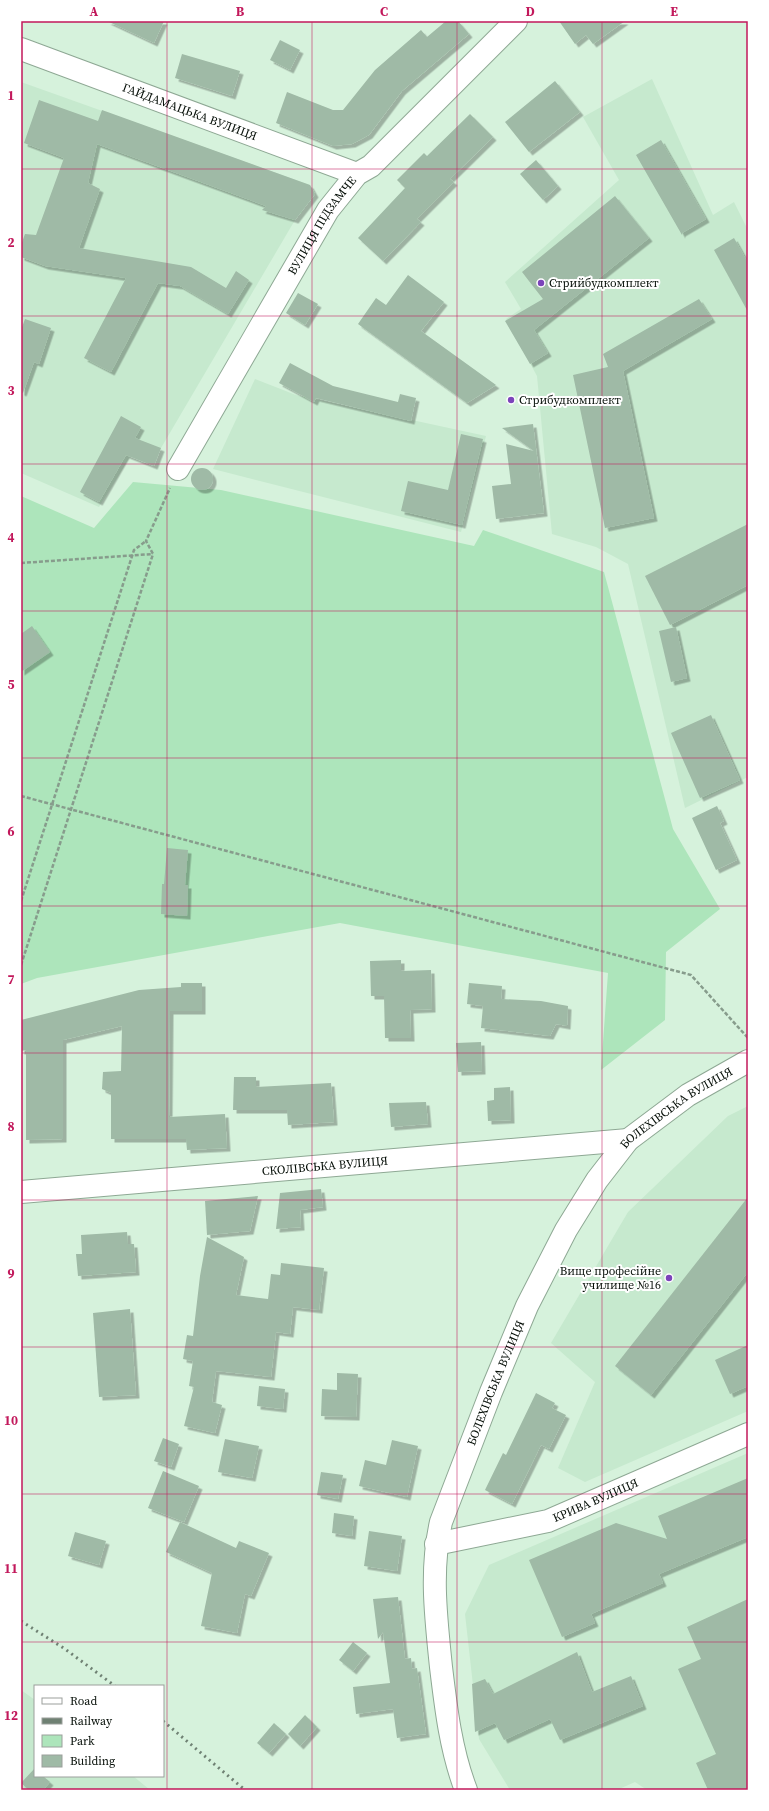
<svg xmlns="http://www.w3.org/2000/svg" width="769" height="1811" font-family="'Source Serif 4',serif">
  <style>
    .built { fill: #c6e9ce }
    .green { fill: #ade5bb }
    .building { fill: #9fbaa6; filter: url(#shadow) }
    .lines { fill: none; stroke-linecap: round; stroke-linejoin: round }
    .street-casing { stroke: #8ea894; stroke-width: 24 }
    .secondary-casing { stroke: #8ea894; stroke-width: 24 }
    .path { stroke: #879c8c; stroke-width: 2.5; stroke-dasharray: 4 2; stroke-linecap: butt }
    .street { stroke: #fff; stroke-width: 22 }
    .secondary { stroke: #fff; stroke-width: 22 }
    .rail { stroke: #6f8173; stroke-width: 3; stroke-dasharray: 2 4; stroke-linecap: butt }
    .grid { fill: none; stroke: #c2185b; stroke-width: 1; stroke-opacity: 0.55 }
    .poi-dot { fill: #7b43ba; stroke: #fff; stroke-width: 1.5 }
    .labels { text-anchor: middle; stroke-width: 4; stroke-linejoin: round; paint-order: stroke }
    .street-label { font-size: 12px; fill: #050e07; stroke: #fff }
    .poi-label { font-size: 12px; fill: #050e07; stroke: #fff; text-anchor: start }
    .neatline { fill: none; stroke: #c2185b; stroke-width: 1.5 }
    .grid-label { font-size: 13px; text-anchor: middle; font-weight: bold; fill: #c2185b }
  </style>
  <defs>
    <filter id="shadow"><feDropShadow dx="3.5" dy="3.5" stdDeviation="0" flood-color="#0004"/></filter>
  </defs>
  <rect width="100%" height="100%" fill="#d6f2dc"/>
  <g class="built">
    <path d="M 652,79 L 713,215 L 734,202 L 748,230 L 748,777 L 685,808 L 628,564 L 596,547 L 552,534 L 537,376 L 506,319 L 521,309 L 505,282 L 619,180 L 583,117 Z"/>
    <path d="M 21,82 L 310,185 L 315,194 L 295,220 L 161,448 L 130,457 L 99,507 L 21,473 Z"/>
    <path d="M 255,379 L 296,395 L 486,436 L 461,532 L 213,469 Z"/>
    <path d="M 748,1106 L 748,1411 L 585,1482 L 558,1468 L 595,1382 L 551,1343 L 628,1212 L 728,1116 Z"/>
    <path d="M 748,1453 L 748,1790 L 647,1790 L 635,1782 L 617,1790 L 510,1790 L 479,1739 L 465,1614 L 489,1565 Z"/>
    <path d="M 21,1690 L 35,1700 L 35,1776 L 133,1776 L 150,1790 L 21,1790 Z"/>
  </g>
  <path class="green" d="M 133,482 L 221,490 L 474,546 L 483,530 L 604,572 L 673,829 L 720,909 L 666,952 L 665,1020 L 601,1070 L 608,973 L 340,923 L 37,978 L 21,984 L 21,496 L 94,528 Z"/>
  <g class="building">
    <path d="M 107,21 L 164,21 L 154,43 Z"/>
    <path d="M 446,21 L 458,21 L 469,34 L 402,91 L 369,135 L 352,144 L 333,146 L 276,123 L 287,92 L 333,110 L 343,110 L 375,70 L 421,30 L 427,37 Z"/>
    <path d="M 559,21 L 625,21 L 593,44 L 586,35 L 575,44 Z"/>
    <path d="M 280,40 L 300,50 L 290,70 L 270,60 Z"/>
    <path d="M 182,54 L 240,71 L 232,96 L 175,78 Z"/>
    <path d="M 555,81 L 580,112 L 529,152 L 505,122 Z"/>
    <path d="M 39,100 L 98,121 L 102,110 L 310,185 L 315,194 L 295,220 L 262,210 L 266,206 L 97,144 L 88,183 L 100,189 L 79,248 L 191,267 L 226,288 L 236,271 L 249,280 L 228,314 L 180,286 L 158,283 L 111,372 L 84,358 L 126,278 L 45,266 L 21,257 L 21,245 L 25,234 L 36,235 L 64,158 L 24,143 Z"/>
    <path d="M 470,114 L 493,137 L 450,179 L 454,182 L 417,219 L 421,222 L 383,261 L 358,238 L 405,188 L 397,180 L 424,153 L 427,156 Z"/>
    <path d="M 661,140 L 706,219 L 682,233 L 682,235 L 636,155 Z"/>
    <path d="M 536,160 L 558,186 L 543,200 L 520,174 Z"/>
    <path d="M 615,196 L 649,238 L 534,330 L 548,353 L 530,364 L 505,321 L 543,299 L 522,272 Z"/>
    <path d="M 734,238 L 748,263 L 748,312 L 714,250 Z"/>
    <path d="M 408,275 L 444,302 L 421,331 L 496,385 L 467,403 L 358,324 L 376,298 L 386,305 Z"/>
    <path d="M 298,293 L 318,304 L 305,325 L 286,313 Z"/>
    <path d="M 699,299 L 712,319 L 623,371 L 654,518 L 605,528 L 573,375 L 608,367 L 603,354 Z"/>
    <path d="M 25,319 L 51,328 L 39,364 L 34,362 L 23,393 L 21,392 L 21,330 Z"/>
    <path d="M 290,363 L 333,386 L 398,402 L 400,394 L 416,398 L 411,421 L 316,398 L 314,402 L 279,383 Z"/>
    <path d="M 121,416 L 141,427 L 135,438 L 161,448 L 154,466 L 126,455 L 99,502 L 80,492 Z"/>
    <path d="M 533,424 L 544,513 L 496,519 L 492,486 L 511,484 L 506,444 L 534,451 L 502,428 Z"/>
    <path d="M 461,434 L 483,439 L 462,525 L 401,511 L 408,481 L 448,490 Z"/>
    <circle cx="202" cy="479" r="11"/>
    <path d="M 748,524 L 748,585 L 670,625 L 645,576 Z"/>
    <path d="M 32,626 L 50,652 L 21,672 L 21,634 Z"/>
    <path d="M 676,627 L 687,678 L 671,682 L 659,631 Z"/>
    <path d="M 711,715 L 740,780 L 700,798 L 671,733 Z"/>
    <path d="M 717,806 L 724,821 L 720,823 L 737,860 L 716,870 L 692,818 Z"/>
    <path d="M 167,848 L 188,850 L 185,885 L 188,885 L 187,916 L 161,914 L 162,884 L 164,884 Z"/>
    <path d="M 401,960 L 401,971 L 431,970 L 432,1009 L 410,1010 L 411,1038 L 385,1038 L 384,996 L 371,996 L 370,961 Z"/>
    <path d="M 181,983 L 202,983 L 202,1011 L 170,1011 L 169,1117 L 225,1114 L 227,1148 L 187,1150 L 186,1139 L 111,1139 L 111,1093 L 102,1089 L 103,1072 L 121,1071 L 122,1026 L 63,1040 L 63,1139 L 26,1140 L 26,1050 L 21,1051 L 21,1020 L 139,990 L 181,987 Z"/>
    <path d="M 469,983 L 502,986 L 501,999 L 541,1001 L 568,1006 L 567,1026 L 556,1024 L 550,1036 L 481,1028 L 483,1006 L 467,1004 Z"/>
    <path d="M 481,1042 L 482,1071 L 458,1072 L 456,1043 Z"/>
    <path d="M 234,1077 L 256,1077 L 256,1087 L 331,1083 L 334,1122 L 288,1125 L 287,1110 L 233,1110 Z"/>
    <path d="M 510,1087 L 511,1120 L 488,1121 L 487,1101 L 494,1100 L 494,1088 Z"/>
    <path d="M 426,1102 L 428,1124 L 391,1127 L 389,1103 Z"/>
    <path d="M 321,1189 L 323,1207 L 300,1210 L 301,1227 L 276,1229 L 280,1193 Z"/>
    <path d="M 258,1196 L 250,1231 L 207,1235 L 205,1201 Z"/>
    <path d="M 748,1197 L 748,1272 L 651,1395 L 615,1366 Z"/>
    <path d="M 127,1232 L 128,1244 L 134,1244 L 136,1272 L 78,1276 L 76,1254 L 82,1254 L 81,1235 Z"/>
    <path d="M 207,1237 L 244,1257 L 236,1295 L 268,1299 L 271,1274 L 280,1275 L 281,1263 L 324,1268 L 319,1310 L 293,1307 L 290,1334 L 276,1332 L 271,1377 L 216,1371 L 212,1402 L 222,1405 L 215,1433 L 184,1426 L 194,1387 L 189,1386 L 193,1361 L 183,1359 L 187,1335 L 193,1336 L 200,1276 Z"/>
    <path d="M 130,1309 L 136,1395 L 99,1397 L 93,1313 Z"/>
    <path d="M 748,1345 L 748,1386 L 730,1394 L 715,1360 Z"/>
    <path d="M 337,1373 L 358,1374 L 356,1417 L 321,1416 L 322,1389 L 337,1390 Z"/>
    <path d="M 259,1386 L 285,1389 L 283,1409 L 257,1406 Z"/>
    <path d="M 536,1393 L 555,1403 L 552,1408 L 566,1415 L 549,1449 L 541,1445 L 512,1504 L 485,1490 L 503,1453 L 506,1455 Z"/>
    <path d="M 163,1438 L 179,1444 L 171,1467 L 154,1461 Z"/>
    <path d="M 225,1439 L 259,1446 L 252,1478 L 218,1472 Z"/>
    <path d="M 392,1440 L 418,1446 L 407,1497 L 359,1486 L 365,1460 L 386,1465 Z"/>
    <path d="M 163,1471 L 199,1486 L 184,1522 L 148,1508 Z"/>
    <path d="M 321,1472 L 343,1475 L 338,1499 L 317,1495 Z"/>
    <path d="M 748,1478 L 748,1537 L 659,1574 L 663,1583 L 591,1614 L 595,1623 L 562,1637 L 529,1560 L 616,1523 L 667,1539 L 658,1516 Z"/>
    <path d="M 334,1513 L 354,1516 L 352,1536 L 332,1533 Z"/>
    <path d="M 180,1522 L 236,1548 L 239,1541 L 269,1553 L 251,1596 L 245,1594 L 237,1633 L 201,1626 L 212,1573 L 166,1552 Z"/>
    <path d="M 369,1531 L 402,1536 L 397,1571 L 364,1566 Z"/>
    <path d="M 75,1532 L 106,1541 L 99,1565 L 68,1556 Z"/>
    <path d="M 398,1597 L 405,1659 L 411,1658 L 412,1669 L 417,1668 L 426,1734 L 397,1738 L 393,1709 L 356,1714 L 353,1687 L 390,1683 L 383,1632 L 378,1639 L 373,1599 Z"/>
    <path d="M 748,1599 L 748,1790 L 708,1790 L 696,1763 L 716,1754 L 678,1669 L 701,1659 L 687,1627 Z"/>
    <path d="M 353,1642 L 367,1653 L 353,1671 L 339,1660 Z"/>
    <path d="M 577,1652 L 592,1692 L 631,1676 L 643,1706 L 560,1740 L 550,1719 L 504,1740 L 495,1723 L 475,1732 L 472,1684 L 485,1679 L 493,1694 Z"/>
    <path d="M 305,1715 L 317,1727 L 300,1746 L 288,1734 Z"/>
    <path d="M 274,1723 L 286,1734 L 269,1753 L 257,1743 Z"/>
    <path d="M 35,1768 L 35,1776 L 43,1776 L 50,1782 L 43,1790 L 29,1790 L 21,1783 Z"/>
  </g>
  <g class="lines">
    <g class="street-casing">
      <g id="street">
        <path id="s1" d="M 21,49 L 357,174"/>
        <path id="s2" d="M 178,469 L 328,210 L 357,174 L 371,166 L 516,21"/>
        <path id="s3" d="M 436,1544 L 548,1521 L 748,1434"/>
      </g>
    </g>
    <g class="secondary-casing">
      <g id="secondary">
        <path id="s4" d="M 21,1192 L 628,1140"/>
        <path id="s5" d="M 466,1790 C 451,1751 446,1709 441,1667 C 436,1618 430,1570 441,1522 L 491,1392 L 527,1306 L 566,1230 L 597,1180 L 628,1140 L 688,1095 L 748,1061"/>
      </g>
    </g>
    <g class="path">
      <path d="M 21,563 L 153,554"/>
      <path d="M 21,796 L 691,975 L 748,1038"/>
      <path d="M 21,901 L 134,550 L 146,541"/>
      <path d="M 21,965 L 153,554 L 146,541 L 170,488"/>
    </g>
    <use href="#street" class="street"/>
    <use href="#secondary" class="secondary"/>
    <g class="rail">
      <path d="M 21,1621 L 65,1649 L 115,1686"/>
      <path d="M 163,1721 L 245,1790"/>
    </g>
  </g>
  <path class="grid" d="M 167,21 L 167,1790M 312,21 L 312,1790M 457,21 L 457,1790M 602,21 L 602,1790M 21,169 L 748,169M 21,316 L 748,316M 21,464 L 748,464M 21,611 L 748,611M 21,758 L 748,758M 21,906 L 748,906M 21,1053 L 748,1053M 21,1200 L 748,1200M 21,1347 L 748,1347M 21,1494 L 748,1494M 21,1642 L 748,1642"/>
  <g class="poi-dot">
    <circle cx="541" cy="283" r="4"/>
    <circle cx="511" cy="400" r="4"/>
    <circle cx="669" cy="1278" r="4"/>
  </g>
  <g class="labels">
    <g class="street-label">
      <text dy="4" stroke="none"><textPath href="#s1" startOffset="180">ГАЙДАМАЦЬКА ВУЛИЦЯ</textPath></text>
      <text dy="4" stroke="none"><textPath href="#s2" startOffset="283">ВУЛИЦЯ ПІДЗАМЧЕ</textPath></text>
      <text dy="4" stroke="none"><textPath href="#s5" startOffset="757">БОЛЕХІВСЬКА ВУЛИЦЯ</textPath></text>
      <text dy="4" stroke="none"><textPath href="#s4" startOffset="305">СКОЛІВСЬКА ВУЛИЦЯ</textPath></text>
      <text dy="4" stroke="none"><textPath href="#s5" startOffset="421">БОЛЕХІВСЬКА ВУЛИЦЯ</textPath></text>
      <text dy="4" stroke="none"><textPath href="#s3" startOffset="166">КРИВА ВУЛИЦЯ</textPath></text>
    </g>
    <g class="poi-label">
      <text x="549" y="287">Стрийбудкомплект</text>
      <text x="519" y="404">Стрибудкомплект</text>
      <text x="661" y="1275" text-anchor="end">Вище професійне<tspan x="661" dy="14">училище №16</tspan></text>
    </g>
  </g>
  <rect width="769" height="1811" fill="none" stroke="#ffffff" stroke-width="44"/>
  <rect x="34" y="1685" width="130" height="92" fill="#ffffff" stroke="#9b9f9c"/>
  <rect x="42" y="1698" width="20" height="6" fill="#ffffff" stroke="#9b9f9c"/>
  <text x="70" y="1705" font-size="12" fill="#050e07">Road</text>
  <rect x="42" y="1718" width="20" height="6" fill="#6f8173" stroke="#9b9f9c"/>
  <text x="70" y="1725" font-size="12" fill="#050e07">Railway</text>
  <rect x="42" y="1735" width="20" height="12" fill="#ade5bb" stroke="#9b9f9c"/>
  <text x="70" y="1745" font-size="12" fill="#050e07">Park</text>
  <rect x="42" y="1755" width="20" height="12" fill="#9fbaa6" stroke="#9b9f9c"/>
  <text x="70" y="1765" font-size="12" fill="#050e07">Building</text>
  <rect x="22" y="22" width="725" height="1767" class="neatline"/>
  <g class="grid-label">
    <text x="94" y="16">A</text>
    <text x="240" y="16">B</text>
    <text x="384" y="16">C</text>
    <text x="530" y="16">D</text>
    <text x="674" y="16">E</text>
    <text x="11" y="100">1</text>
    <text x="11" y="247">2</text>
    <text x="11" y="395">3</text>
    <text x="11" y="542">4</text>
    <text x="11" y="689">5</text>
    <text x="11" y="836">6</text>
    <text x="11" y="984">7</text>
    <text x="11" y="1131">8</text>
    <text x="11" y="1278">9</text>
    <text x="11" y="1425">10</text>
    <text x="11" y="1573">11</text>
    <text x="11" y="1720">12</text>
  </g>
</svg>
